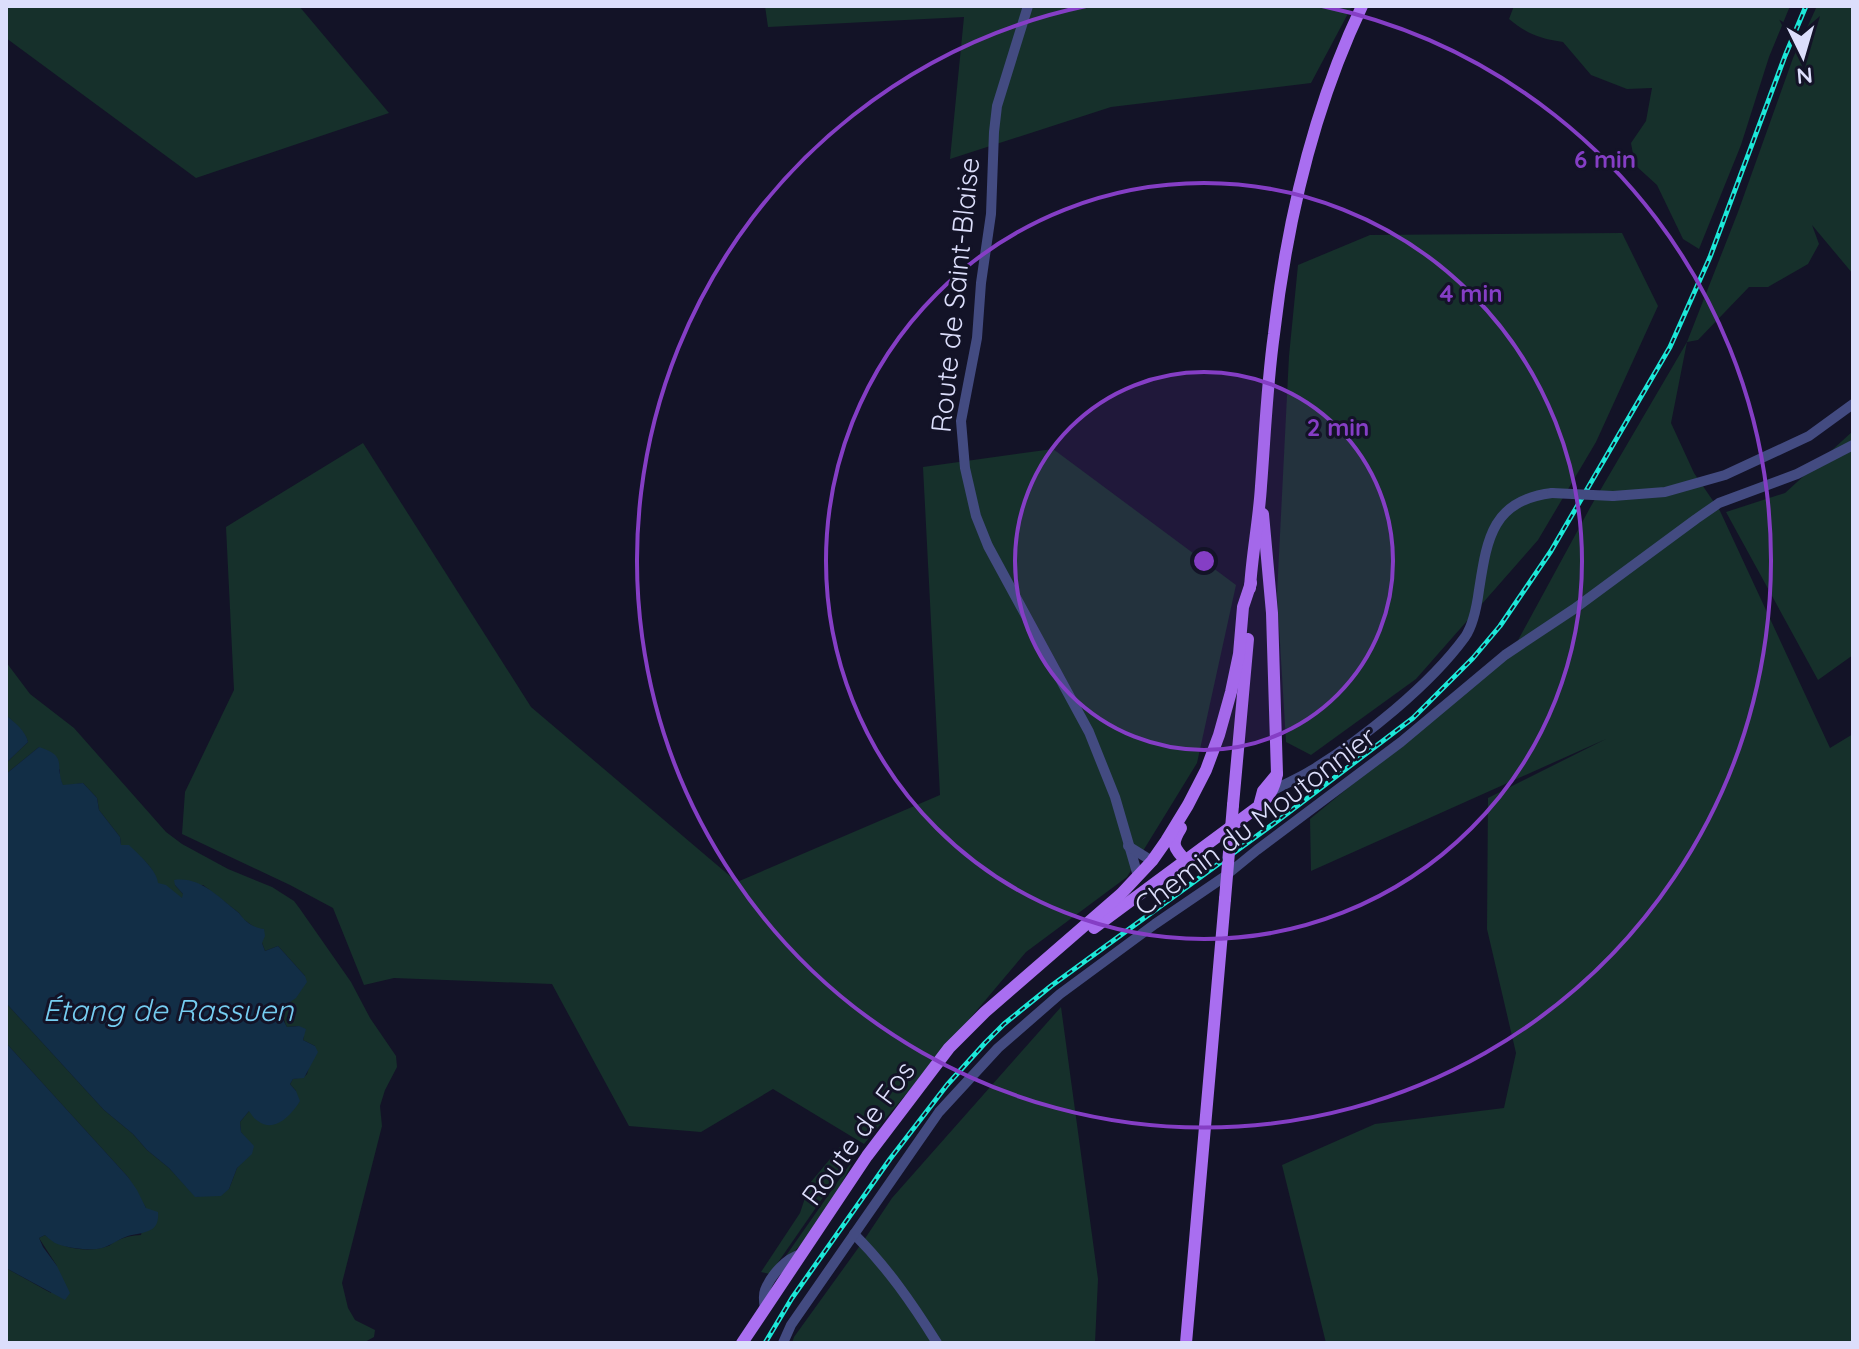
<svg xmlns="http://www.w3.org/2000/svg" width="1859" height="1349" font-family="Quicksand,sans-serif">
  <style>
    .green { fill: #16302b }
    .water { fill: #122e46 }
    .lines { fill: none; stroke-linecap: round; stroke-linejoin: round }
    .minor { stroke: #434b81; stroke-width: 10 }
    .major { stroke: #a96ef0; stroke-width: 12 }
    .rail-casing { stroke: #1ce8d9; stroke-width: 5 }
    .rail { stroke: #131327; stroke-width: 2; stroke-dasharray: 6; stroke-linecap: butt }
    .minor-bridge { stroke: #434b81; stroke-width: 10 }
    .major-bridge { stroke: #a96ef0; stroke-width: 12 }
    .ring { fill: none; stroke: #853ec5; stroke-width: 4 }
    .labels { text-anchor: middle; stroke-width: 6; stroke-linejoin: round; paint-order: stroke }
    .street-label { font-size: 28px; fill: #dcdefb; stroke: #131327 }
    .water-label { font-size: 30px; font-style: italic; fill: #75cdf1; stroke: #131327 }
    .centre { fill: #853ec5; stroke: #131327; stroke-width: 4 }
    .ring-label { font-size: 24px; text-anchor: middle; font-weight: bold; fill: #853ec5; stroke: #131327; stroke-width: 6; stroke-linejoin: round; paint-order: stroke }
  </style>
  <rect width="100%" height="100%" fill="#131327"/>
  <g class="green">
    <path d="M 6,6 L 299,6 L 389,113 L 196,178 L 6,38 Z"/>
    <path d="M 765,6 L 1352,6 L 1311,83 L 1111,107 L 950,159 L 964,17 L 768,27 Z"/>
    <path d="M 1514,6 L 1790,6 L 1769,57 L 1741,145 L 1699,249 L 1683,239 L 1657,185 L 1635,165 L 1631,143 L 1646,121 L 1652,88 L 1627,89 L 1591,75 L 1563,42 C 1540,39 1527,34 1509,19 Z"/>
    <path d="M 1817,6 L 1853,6 L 1853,274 L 1812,225 L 1819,244 L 1808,264 L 1768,287 L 1749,287 L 1698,340 L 1687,342 L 1671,423 L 1694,473 L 1720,511 L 1830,748 L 1853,734 L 1853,1343 L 1326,1343 L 1282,1165 L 1375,1124 L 1504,1108 L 1516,1053 L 1487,929 L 1488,798 L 1606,739 L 1311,871 L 1310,819 L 1510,655 L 1591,506 L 1687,342 L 1738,212 L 1793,58 Z"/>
    <path d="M 1622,233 L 1658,306 L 1596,442 L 1538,540 L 1416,679 L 1311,755 L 1286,742 L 1277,594 L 1289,356 L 1298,265 L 1370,235 Z"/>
    <path d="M 1853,431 L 1853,655 L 1818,680 L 1726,512 L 1785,493 Z"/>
    <path d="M 363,443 L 531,707 L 737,882 L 940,795 L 923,467 L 1053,449 L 1236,585 L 1197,763 L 1127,877 L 1026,952 L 864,1144 L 773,1089 L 701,1132 L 629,1126 L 552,984 L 394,978 L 364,985 L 333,908 L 290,885 L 182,834 L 185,792 L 234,690 L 226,527 Z"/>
    <path d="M 6,662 L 30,694 L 74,728 L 166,832 L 182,844 L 228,869 L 272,887 L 294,901 L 300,909 L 351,982 L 370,1018 L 396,1056 L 397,1067 L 385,1090 L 380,1106 L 382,1126 L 342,1283 L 348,1308 L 355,1320 L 375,1330 L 374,1337 L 363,1343 L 6,1343 L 6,1268 L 51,1293 L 57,1266 L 39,1238 L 45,1235 C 60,1248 86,1253 105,1247 C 113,1245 109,1244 116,1241 C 124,1237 133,1235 141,1235 L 146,1208 L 128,1177 L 6,1043 L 6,1003 L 104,1110 L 133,1134 L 147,1150 L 169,1168 L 196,1197 L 229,1189 L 237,1168 L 243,1161 L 247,1140 L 241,1132 L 240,1122 L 249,1111 L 296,1091 L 290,1084 L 293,1079 L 304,1077 L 307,1074 L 315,1046 L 303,1040 L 304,1035 L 299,1026 L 287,1027 C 276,1008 294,992 305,976 L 278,946 L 265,951 L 257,929 L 243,919 L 239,913 L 203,885 L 175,885 L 183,894 L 183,899 L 157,884 C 155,866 137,852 121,845 L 120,837 L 99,810 L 97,798 L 83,783 L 63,786 L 60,778 L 60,770 L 39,747 L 6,774 L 6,763 L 28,742 C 25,731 14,723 6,715 Z"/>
    <path d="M 1061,1007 L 1098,1279 L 1095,1343 L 792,1343 L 794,1337 L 864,1240 L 892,1198 Z"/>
    <path d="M 840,1147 L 851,1157 L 770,1274 L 761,1272 L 800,1213 L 810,1183 Z"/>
    <path d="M 855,1157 C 838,1191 816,1238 783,1260 Z"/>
  </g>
  <g class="water">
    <path d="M 6,715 C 14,722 26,731 28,742 L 6,763 Z"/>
    <path d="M 39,747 C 69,757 54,764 63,785 L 83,783 L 97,798 L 99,810 L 120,837 L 121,845 L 129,845 C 139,855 157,870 158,883 L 166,885 L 182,898 L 183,894 L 175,885 L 174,880 C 201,876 219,898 239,913 C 245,922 254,928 264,929 L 265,936 L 262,943 L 265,951 L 278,946 L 305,976 L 307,982 L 296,998 L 284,1006 L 282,1018 L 287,1027 L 299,1026 L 306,1029 L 303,1040 L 315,1046 L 318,1052 L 304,1078 L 293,1079 L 290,1084 L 296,1091 L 300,1101 C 292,1114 275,1134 258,1121 C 254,1119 252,1115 249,1111 L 240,1122 L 241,1132 L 254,1146 L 252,1154 L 237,1168 L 229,1189 L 221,1196 L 195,1197 L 169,1168 L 147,1150 L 133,1134 L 104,1110 L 6,1003 L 6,774 Z"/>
    <path d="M 6,1043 L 128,1177 L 137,1190 L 146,1208 L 158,1212 C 160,1234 143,1232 128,1236 C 119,1239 113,1244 105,1247 C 94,1252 66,1248 55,1243 C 53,1242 47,1237 45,1235 L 39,1238 L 43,1247 L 57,1266 L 70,1293 L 65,1300 L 6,1268 Z"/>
  </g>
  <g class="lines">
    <g class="minor">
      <path d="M 1028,6 L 997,106 L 994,132 L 991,214 L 981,283 L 977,338 L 961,421 L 965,468 L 976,516 L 988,546 L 1089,732 L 1115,797 L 1138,876"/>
      <path d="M 1613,496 L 1665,492 L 1725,475 L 1809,436 L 1853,404"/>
      <path d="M 1274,790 C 1286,783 1300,778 1312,770 C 1363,739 1430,685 1465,637 C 1474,624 1477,605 1479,590 C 1487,539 1492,500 1552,493"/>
      <path d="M 1128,846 L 1152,861"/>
      <path d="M 854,1234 C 887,1267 912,1303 937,1343"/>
      <path d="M 765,1309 C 764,1303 763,1295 765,1290 C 771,1275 786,1258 801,1254"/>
      <path d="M 783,1343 L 791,1325 L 939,1112 L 998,1048 L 1060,994 L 1155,924 L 1224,877 L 1257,850 L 1401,742 L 1505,655 L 1574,609 L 1696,519 L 1719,503 L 1797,474 L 1853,445"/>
    </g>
    <g class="major">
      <path d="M 1263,514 L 1272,613 L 1277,774"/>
      <path d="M 1250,588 C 1252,554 1259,520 1261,486 C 1265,435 1267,384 1274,334 C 1287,221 1313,109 1362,6"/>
      <path d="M 1233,805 L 1248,639"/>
      <path d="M 1181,828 C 1171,844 1173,847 1186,861"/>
      <path d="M 1094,928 L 1259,806 C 1270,796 1274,789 1277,774 L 1263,791 L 1259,806"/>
      <path d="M 742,1343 L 867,1156 L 949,1048 L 985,1012 L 1121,894 L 1152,861 L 1166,841 L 1188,805 L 1206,770 L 1219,735 L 1231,692 L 1239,654 L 1243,607 L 1251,583"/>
      <path d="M 1186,1343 L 1225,899"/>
    </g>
    <g class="rail-casing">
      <path id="rail" d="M 765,1343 L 792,1298 L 890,1159 L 947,1085 L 985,1043 L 1004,1024 L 1051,986 L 1280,819 L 1413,718 L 1473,658 L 1500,626 L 1551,551 L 1670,347 L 1710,257 L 1785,56 L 1806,6"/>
    </g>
    <use href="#rail" class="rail"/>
    <path class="minor-bridge" d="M 1552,493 L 1613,496"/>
    <path class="major-bridge" d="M 1225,899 L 1233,805"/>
  </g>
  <circle cx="1204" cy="561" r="189" fill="#853ec5" fill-opacity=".12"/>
  <g class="ring">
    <circle cx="1204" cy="561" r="189"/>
    <circle cx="1204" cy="561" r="378"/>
    <path d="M1322 6A567 567 0 1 1 1086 6"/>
  </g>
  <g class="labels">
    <g class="street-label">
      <text transform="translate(955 295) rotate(-84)" y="10">Route de Saint-Blaise</text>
      <text transform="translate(1255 821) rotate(-37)" y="10">Chemin du Moutonnier</text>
      <text transform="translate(858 1133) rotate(-54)" y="10">Route de Fos</text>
    </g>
    <g class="water-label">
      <text x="168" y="1021">Étang de Rassuen</text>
    </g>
  </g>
  <circle cx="1204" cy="561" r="12" class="centre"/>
  <g class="ring-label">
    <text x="1605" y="168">6 min</text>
    <text x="1471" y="302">4 min</text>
    <text x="1338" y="436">2 min</text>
  </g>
  <rect width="1859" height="1349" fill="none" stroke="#dcdefb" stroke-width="16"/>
  <g transform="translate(1803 56) rotate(175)" stroke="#131327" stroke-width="6" paint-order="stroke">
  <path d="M0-6L14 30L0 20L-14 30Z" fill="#dcdefb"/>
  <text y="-12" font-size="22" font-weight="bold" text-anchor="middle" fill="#dcdefb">N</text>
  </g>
</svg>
